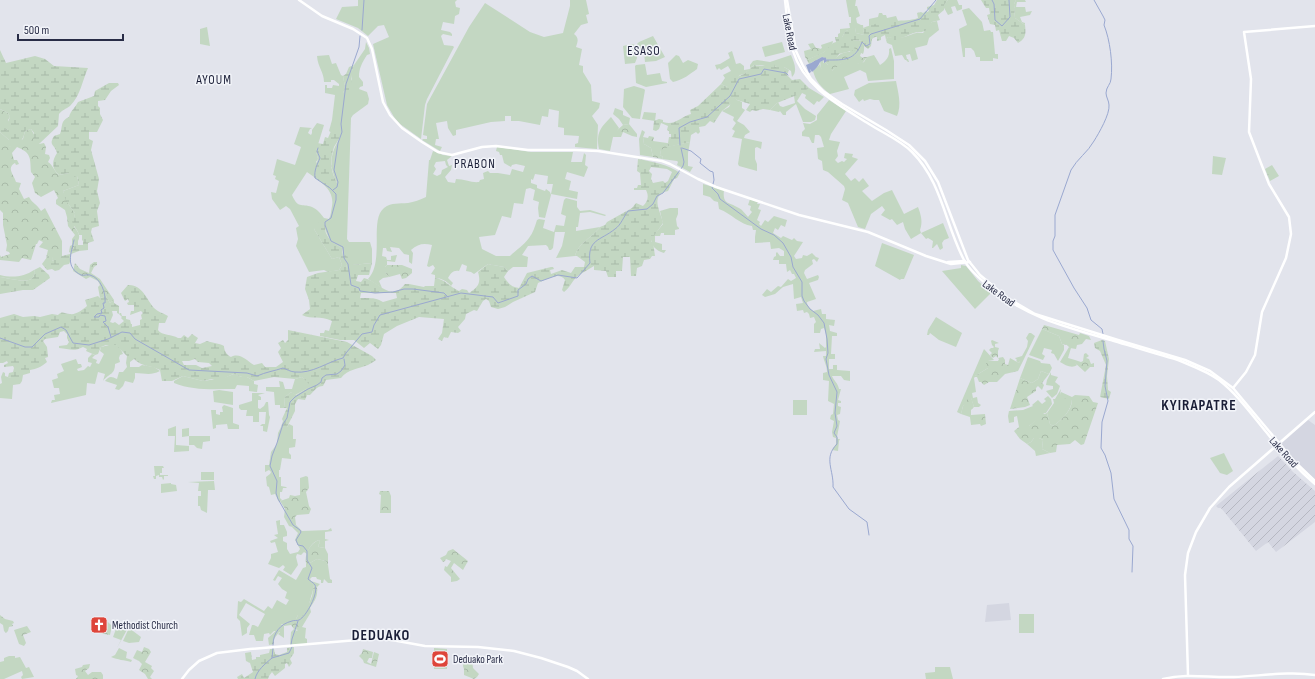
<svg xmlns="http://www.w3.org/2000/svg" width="1315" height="679" font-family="'Sofia Sans Condensed',sans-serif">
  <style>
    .built { fill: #d4d6e1 }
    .industrial { fill: url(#industrial-furrows) }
    .grass { fill: #c3d7c2; fill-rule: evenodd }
    .forest { fill: url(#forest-crowns) }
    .wetland { fill: url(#wetland-marsh); fill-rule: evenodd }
    .park { fill: url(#park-tufts) }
    .water { fill: url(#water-ripples) }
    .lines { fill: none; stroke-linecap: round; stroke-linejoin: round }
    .stream { stroke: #9aa8d0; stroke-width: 1 }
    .secondary { stroke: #fff; stroke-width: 2.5 }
    .labels { text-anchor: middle; stroke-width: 3; stroke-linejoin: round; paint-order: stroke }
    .street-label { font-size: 11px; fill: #282c46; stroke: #f2f4f9 }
    .poi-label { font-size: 11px; fill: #282c46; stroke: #f2f4f9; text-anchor: start }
    .quarter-label { font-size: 13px; letter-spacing: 1px; fill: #1a1e37; stroke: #f2f4f9 }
    .district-label { font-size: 15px; font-weight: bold; letter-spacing: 1px; fill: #1a1e37; stroke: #f2f4f9 }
  </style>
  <defs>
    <pattern id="industrial-furrows" width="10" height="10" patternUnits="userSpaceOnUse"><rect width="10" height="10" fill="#d4d6e1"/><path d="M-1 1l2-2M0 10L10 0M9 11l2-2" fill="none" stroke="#b6b8c2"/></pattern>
    <pattern id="forest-crowns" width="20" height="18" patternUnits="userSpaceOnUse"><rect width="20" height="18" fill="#c3d7c2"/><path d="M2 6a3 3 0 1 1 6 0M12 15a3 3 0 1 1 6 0" fill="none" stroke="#a8b9a8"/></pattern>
    <pattern id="wetland-marsh" width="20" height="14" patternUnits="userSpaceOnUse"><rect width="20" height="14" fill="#c3d7c2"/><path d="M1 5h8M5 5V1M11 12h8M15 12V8" fill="none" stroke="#a8b9a8"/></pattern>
    <pattern id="park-tufts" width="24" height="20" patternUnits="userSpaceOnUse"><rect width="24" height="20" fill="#c3d7c2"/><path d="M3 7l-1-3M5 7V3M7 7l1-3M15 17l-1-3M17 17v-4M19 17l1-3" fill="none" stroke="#a8b9a8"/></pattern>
    <pattern id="water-ripples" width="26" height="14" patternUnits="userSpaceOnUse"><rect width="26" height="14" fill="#9aa8d0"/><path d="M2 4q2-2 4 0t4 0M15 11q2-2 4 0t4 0" fill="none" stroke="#7e89ab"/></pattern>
  </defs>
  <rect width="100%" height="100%" fill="#e2e4ec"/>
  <g class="built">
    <path d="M 1308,420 L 1315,425 L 1315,480 L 1299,465 L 1281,444 Z"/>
    <path d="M 1009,603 L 1011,620 L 985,622 L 987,605 Z"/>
  </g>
  <path class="industrial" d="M 1278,456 L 1293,472 L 1315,491 L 1315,522 L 1276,552 L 1268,542 L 1256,551 L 1221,508 L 1218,508 L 1216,506 Z"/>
  <g class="grass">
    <path d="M 358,0 L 457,0 L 455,2 L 456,7 L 460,8 L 459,14 L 455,16 L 454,24 L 443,22 L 441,30 L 450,32 L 452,34 L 452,36 L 443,34 L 441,36 L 444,45 L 453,46 L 454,47 L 427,99 L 425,105 L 421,139 L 400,124 L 394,117 L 387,105 L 373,44 L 389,37 L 384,25 L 378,26 L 368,36 L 358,28 L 336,19 L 342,7 L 358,6 Z"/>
    <path d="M 570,0 L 586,0 L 589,14 L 586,15 L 588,23 L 581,25 L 574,34 C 579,38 578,41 576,47 L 582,49 L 579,65 L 583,66 L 583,72 L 591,85 L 592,101 L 600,103 L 599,108 L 592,116 L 598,125 L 597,149 L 575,147 L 575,144 L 578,143 L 579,136 L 564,135 L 564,128 L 558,127 L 559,111 L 549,109 L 548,117 L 542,116 L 540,125 L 519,121 L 511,121 L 511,116 L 505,116 L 505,121 L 491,122 L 456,130 L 456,135 L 453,136 L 448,128 L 447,121 L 436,123 L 439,139 L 436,139 L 435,145 L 442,147 L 440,151 L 422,140 L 423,139 L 427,139 L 427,136 L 423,135 L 427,104 L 469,27 L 485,3 L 530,32 L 544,37 L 563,33 L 570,6 Z"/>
    <path d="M 846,0 L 856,0 L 855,6 L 857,6 L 860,16 L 856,18 L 857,23 L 861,25 L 863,25 L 864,35 L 856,33 L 855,28 L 846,31 L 842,37 L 838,37 L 838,34 L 840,33 L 840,29 L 850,28 L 849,23 L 851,23 L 851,17 L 849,17 Z"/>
    <path d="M 948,0 L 957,0 L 959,5 L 962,5 L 962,9 L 957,11 L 955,6 L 951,7 L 953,13 L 948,15 L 943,6 Z"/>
    <path d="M 1016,0 L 1025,0 L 1026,2 L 1017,2 L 1016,7 L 1025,7 L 1026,12 L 1032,11 L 1030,15 L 1020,17 L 1022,22 L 1025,23 L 1025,25 L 1015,18 L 1014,4 Z"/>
    <path d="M 969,8 L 982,22 L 984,31 L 990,30 L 991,32 L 993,32 L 995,54 L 998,54 L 998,59 L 993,58 L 993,61 L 980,61 L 980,57 L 976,57 L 974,51 L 971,48 L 965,48 L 965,57 L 963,57 L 959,29 L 967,25 L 962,10 Z"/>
    <path d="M 879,13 L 882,13 L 883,15 L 886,15 L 887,18 L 896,16 L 898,21 L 869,26 L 869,19 L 878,17 Z"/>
    <path d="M 937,21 L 939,30 L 929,38 L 927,45 L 915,48 L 918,59 L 912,61 L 910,54 L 906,55 L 907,59 L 908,59 L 909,62 L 908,62 L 906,60 L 905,60 L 902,55 L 895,56 L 892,45 L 887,43 L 886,40 L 888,37 C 893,38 899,38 904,37 C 913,35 913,32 923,33 L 932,22 Z"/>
    <path d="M 207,27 L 210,46 L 200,44 L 200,29 Z"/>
    <path d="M 653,36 L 665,57 L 656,61 L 645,62 L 644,52 L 638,52 L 637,44 L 639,42 Z"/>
    <path d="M 366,42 L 369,48 L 370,54 L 367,55 C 362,63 359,68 359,77 L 363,82 L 363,86 L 360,87 L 359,89 L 367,92 L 369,99 L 368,104 L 353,115 L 351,118 L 347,239 L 349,242 L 370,242 L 372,249 L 372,263 L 352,265 L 352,268 L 347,268 L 342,248 C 329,241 329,239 324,226 L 314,229 L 332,259 L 339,257 L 342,265 L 339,270 L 328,272 L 324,270 L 309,272 L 296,246 L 298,239 L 296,228 L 299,226 L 290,209 L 286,206 L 280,210 L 272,199 L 271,192 L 276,193 L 279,181 L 275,179 L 276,176 L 273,175 L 277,159 L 295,165 L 301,147 L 294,144 L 300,127 L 312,128 L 310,129 L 308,133 L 311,135 L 312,133 L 312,130 L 317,123 L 324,125 L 316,151 L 318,159 L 316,162 L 338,185 C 329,167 329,155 340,138 L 329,131 L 332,120 L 335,95 L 325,93 L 325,85 L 327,85 L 327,88 L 332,88 L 333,85 L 339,86 L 339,84 L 334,80 L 331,80 L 331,82 L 324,82 C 324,72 318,68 317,56 L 329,55 L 332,64 L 336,63 L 341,75 L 343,76 L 345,87 L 343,94 L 352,79 L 351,74 L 354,65 L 365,49 ZM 307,172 C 319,181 335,189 332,206 C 331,211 331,215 329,219 L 324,218 C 321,214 317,209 312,207 C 301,203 298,209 292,195 Z"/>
    <path d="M 782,42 L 785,52 L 765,57 L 762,47 Z"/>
    <path d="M 632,44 L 635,45 L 637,58 L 635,63 L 625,64 L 623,46 Z"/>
    <path d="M 891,48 L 894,61 L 894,79 L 868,81 L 866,73 L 860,70 L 844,77 L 849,89 L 830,94 C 821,87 816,82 813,71 L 820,64 L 821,68 L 832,71 C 840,63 848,55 859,64 L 864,62 L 867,57 L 874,55 L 880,65 C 886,61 890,57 889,49 Z"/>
    <path d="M 732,51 L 736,64 L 740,63 L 744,66 L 744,70 L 750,69 L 744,74 L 740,75 L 727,87 L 721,84 L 725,78 L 723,75 L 731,71 L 728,66 L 721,70 L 719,68 L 717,70 L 715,65 L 720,64 L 730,58 L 728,53 Z"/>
    <path d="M 676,55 L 679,56 L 683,63 L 688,60 L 698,64 L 697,69 C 690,74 683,80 673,82 L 670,79 L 668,63 Z"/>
    <path d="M 791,55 C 794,62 798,71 792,77 L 791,71 L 784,67 C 778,68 773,66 767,65 C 762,65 759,66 754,65 L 750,68 L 750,65 L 753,61 L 757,60 L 770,62 Z"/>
    <path d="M 645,64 L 647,75 L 660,73 L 662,81 L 667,82 L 667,83 L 646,87 L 636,83 L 635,66 L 636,65 Z"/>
    <path d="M 896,81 C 898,92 902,105 897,116 L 884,111 L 879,100 L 874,100 L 870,99 L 864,101 L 863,99 L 859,102 L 854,95 L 855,90 L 869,83 Z"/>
    <path d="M 634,86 L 644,89 L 645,90 L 640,119 L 632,118 L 623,107 L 624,89 Z"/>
    <path d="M 809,88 L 824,97 L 819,102 L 817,101 L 814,105 L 805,98 L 806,95 L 802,93 L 797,101 L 805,109 L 816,116 L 815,120 L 811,122 L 803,122 L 796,104 L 786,112 L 786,115 L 783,115 L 780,111 L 779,112 L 770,110 L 778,102 L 780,106 L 783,107 L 795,103 L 794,96 Z"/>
    <path d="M 734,96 L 737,100 L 742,102 L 742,108 L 745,110 L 737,121 L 744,125 L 750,132 L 745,135 L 744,138 L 762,142 L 761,149 L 757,147 L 755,148 L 755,159 L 757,164 L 757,171 L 739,166 L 738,164 L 742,139 L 732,137 L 735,131 L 732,129 L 736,123 L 733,120 L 734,117 L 722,111 L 729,107 Z"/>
    <path d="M 829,100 L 846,111 L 831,134 L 829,140 L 840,142 L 837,151 L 838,156 L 835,160 L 838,163 L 842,161 L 844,162 L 847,159 L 844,158 L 845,153 L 853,154 L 852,157 L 858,159 L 845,174 L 851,181 L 855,178 L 859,182 L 863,178 L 869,186 L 862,191 L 872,201 L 884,193 L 892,190 L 904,214 L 918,207 C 921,215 923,222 920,230 L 921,233 L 943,223 L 949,238 L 944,240 L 942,243 L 943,248 L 940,250 L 937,244 L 933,248 L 932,248 L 933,241 L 928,238 L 926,239 L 921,233 L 911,239 L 905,229 L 903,222 L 897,225 L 892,219 L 890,220 L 881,215 L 885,210 L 882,206 L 871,214 L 865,229 L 858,227 L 848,203 L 842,200 L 845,189 L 844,186 L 828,172 L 823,170 L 822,161 L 818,159 L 817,148 L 824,147 L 821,137 L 819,135 L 815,135 L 814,143 L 812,143 L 809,137 L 802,136 L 802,132 L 805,129 L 803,123 L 810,124 L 817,120 L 817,115 Z"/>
    <path d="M 615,108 L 623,111 L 623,115 L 630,118 L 629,124 L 623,125 L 619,119 L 613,114 Z"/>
    <path d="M 644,112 L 656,113 L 655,121 L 642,119 Z"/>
    <path d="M 611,117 L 619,128 L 613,137 L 610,151 L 599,149 C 596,133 600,128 611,117 Z"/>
    <path d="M 642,130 L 645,132 L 643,137 L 644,144 L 651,148 L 653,157 L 640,155 L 639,139 Z"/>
    <path d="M 690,142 L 688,153 L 688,166 L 693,167 L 690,172 L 677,165 L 678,162 L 677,161 L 662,159 L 663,157 L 660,155 L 661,150 L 666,147 Z"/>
    <path d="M 497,147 L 531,152 L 573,152 L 571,162 L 582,162 L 584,153 L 586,155 L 585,165 L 588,167 L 584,177 L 567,172 L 565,179 L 571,181 L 569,190 L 578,192 L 577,199 L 551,194 L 553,184 L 547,184 L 548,176 L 535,174 L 533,180 L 531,179 L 531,183 L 537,185 L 537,188 L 545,191 L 546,189 L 550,192 L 551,195 L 545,218 L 539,217 L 538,208 L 539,202 L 533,200 L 535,190 L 530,188 L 526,189 L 523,204 L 514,203 L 511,218 L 502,216 L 495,235 L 479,237 L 482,249 L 496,256 L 510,256 C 516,250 524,245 529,238 C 533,233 535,226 537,220 L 539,219 L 545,220 L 543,228 L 554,232 L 556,225 L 564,226 L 566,216 L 561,214 L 564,200 L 566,198 L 577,201 L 577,207 L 580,211 L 590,210 L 606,215 L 605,216 L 590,212 L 580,213 L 578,227 L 576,227 L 576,231 L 600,227 C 592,238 579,242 575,256 L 556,258 L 562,246 L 565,232 L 555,232 L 553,248 L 551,250 L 549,250 L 548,247 L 546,245 L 528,246 L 522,255 L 528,257 L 527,267 L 513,267 L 508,271 L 504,267 L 488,264 L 474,274 L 471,272 L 466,271 L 467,266 L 462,264 L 459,271 C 453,270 451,273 448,278 L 453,283 L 451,286 C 447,281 441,278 435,278 L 435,275 L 431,274 L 435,268 L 433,265 L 429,267 L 427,266 L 432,245 C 423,243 418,244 411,250 L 413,253 L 412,264 L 409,262 L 409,255 L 404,254 L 399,248 L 390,247 L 392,252 L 387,251 L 386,248 L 383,248 L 382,256 L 386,257 L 387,260 L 391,260 L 391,256 L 397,255 L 395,262 L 387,261 L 387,265 L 385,267 L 385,272 L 389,277 L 383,278 L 379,281 L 382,288 L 368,279 C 385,261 369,220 384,208 C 392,202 399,204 408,203 C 414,202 420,200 426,197 L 429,160 L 430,160 L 433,151 L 443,155 L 452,156 L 447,160 L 449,166 L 452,165 L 451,170 L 445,177 L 448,182 L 455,183 L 456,179 C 464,179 472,183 479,182 L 480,180 L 484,179 L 483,173 L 488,171 L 490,173 L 498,173 L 510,175 L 512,169 L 523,172 L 525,166 L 516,164 L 512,165 L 511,167 L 504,163 L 502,155 L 500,155 L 499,152 L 496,151 ZM 445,161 L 446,165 L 448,167 L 442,170 L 441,174 L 437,176 L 433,174 L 436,169 L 434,166 L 436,162 Z"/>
    <path d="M 1213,156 L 1226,158 L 1222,175 L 1212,174 Z"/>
    <path d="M 703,184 L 724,190 C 722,205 730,202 739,208 C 743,210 745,214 748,217 L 752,212 L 750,210 L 751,206 L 748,205 L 750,199 L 758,202 L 757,204 L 760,204 L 758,209 L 761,210 L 757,220 L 760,222 L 759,224 L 761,226 L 765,220 L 768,222 L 774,216 L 787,220 L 785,227 L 781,225 L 778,230 L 775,228 L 773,233 L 781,238 L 783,236 L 792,240 L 794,238 L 797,241 L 803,242 L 794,256 L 796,259 L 802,258 L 803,255 L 807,256 L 812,253 L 816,257 L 819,258 L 817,262 L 814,259 L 812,260 L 813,264 L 805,270 L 804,273 L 807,279 L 818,275 L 819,277 L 818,280 L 809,283 L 816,299 L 807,302 C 807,306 810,308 813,311 L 821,309 L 822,314 L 826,314 L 826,319 L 835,320 L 834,326 L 829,325 L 830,331 L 837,333 L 837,336 L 832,336 L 831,354 L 835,354 L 835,359 L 829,359 L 829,369 L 833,369 L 833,365 L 837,365 L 837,370 L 850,371 L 850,381 L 844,380 L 841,376 L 832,376 C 834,381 838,383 839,389 L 841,389 L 838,400 L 841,401 L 841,403 L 838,403 L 838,406 L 841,407 L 840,414 L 837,415 L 838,420 L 840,421 L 837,437 L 838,439 L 840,439 L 839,441 L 838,451 L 832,450 L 836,444 L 836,438 L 833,437 L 832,432 L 834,421 L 830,419 L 831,415 L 833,414 L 834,404 L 828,401 L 829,381 L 823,380 L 823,373 L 827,372 C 827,365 824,362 823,356 L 826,356 L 826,351 L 814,352 L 815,349 L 820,349 L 819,343 L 825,348 L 826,347 L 826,334 L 824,328 L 821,329 L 820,333 L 814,333 L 814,324 L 816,322 L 814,317 L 810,318 L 809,314 L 807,312 L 804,313 L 803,310 L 797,311 L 796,304 L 803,303 L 801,297 L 794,299 L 793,284 L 783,287 L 775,294 L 765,297 L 762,295 L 767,289 L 771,292 L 778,286 L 781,287 L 788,279 L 791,281 L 796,278 L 794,274 L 792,274 L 790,270 L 787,272 L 786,264 L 779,264 L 779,260 L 773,260 L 774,257 L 776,256 L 776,253 L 777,252 L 780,256 L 784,256 L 784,251 L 779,248 L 771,249 L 770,242 L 755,243 L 755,237 L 756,230 L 753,230 L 752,226 C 739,224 732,214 719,209 L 718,202 L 714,201 L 710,197 L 703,195 Z"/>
    <path d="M 670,208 L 678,208 L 678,214 L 676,219 L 677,226 L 679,228 L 679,229 L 675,230 L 675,235 L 664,235 L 664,233 L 661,233 L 660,236 L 655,236 L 655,242 L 662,244 L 662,250 L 666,250 L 664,253 C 656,251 650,245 651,236 L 654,235 L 663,224 L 660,211 Z"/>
    <path d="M 882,243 L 914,255 L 904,279 L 901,279 L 900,280 L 875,266 Z"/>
    <path d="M 961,265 L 966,266 L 978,281 L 991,293 L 975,309 L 942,271 L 961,268 Z"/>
    <path d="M 34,270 L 35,273 C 34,275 33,278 31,279 C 25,283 7,278 0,277 L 0,275 C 12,278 24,277 34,270 Z"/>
    <path d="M 936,317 L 962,333 L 956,347 L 939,340 L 930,333 L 929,335 L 927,335 L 928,330 Z"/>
    <path d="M 1042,329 L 1059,336 L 1062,344 L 1064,345 L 1064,350 L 1058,361 L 1054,354 L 1051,353 L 1052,350 L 1044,348 L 1042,354 L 1045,356 L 1043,360 L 1029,355 Z"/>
    <path d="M 1029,333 L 1031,333 L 1035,336 L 1023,361 L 1020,361 L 1019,363 L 1016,361 L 1017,360 L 1015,358 L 1022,356 L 1027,347 L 1028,341 L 1026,338 Z"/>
    <path d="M 113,344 C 119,345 121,349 123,354 L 120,355 L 119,358 L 120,362 L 115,364 C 115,375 109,373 103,381 L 105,374 L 98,372 L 95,384 L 87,383 L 86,395 L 51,403 L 52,400 L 55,400 L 54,395 L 60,394 L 59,388 L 54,388 L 52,380 L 58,378 L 57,374 L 64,371 L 61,364 L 76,359 L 78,364 L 81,364 L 82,367 L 77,369 L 78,371 L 84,370 L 88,366 L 90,367 L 92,363 L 88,362 L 88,358 L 92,354 L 95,355 L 92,358 L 97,360 L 96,363 L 99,364 L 104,354 L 100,351 L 101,347 Z"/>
    <path d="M 1069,347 L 1071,348 L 1068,358 L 1075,360 L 1075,362 L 1077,365 C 1072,369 1065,365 1060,362 Z"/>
    <path d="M 984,349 L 994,360 L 988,361 L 988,368 L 975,376 L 975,377 L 974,378 L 976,392 L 972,393 L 973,398 L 977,397 L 978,403 L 981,405 L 979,407 L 974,407 L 971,398 L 963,406 L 961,414 L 957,412 Z"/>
    <path d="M 1028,357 L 1040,361 L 1041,363 L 1050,364 L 1052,368 L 1049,374 L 1041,371 L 1038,379 L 1032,383 L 1020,378 Z"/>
    <path d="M 142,365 L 154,367 L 160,371 C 150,376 145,373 135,373 L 135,378 L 133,383 L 125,381 L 123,386 L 119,390 L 115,389 L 117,385 L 105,381 C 109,376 111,376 117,379 L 119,372 L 123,372 L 127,367 L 139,367 Z"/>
    <path d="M 3,372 L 5,373 L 5,376 L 14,379 L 14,384 L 20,384 L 13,385 L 12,399 L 0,398 L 0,384 L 2,383 L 1,377 Z"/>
    <path d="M 1051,372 L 1051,375 L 1058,377 L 1055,382 L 1060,386 L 1057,394 L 1052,398 L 1046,391 L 1053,389 L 1053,386 L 1046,385 L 1047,380 Z"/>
    <path d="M 234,374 L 242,377 L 247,377 L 254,381 L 254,384 L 258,385 L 257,392 L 249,391 L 249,386 L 237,385 L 235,389 C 215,389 193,391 174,383 L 174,381 L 183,376 L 203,381 L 223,378 Z"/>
    <path d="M 302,377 L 312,386 L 295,395 L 291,392 L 285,397 L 284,408 L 280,408 L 280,405 L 275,405 L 274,392 L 266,391 L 266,387 L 280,387 L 279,381 L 283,382 L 285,389 L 292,389 L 295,379 Z"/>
    <path d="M 1061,389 L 1060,394 L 1072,399 C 1072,410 1062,420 1053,426 L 1050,424 L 1047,413 L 1054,403 L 1053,399 L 1055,399 Z"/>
    <path d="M 219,390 L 233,392 L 233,405 L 214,402 L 213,391 Z"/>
    <path d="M 252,393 L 265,393 L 258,395 L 261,397 L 261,400 L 258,400 L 258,408 L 260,409 L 264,406 L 266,402 L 268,402 L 269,415 L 270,417 L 267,432 L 263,431 L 263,426 L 260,426 L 262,424 L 265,424 L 266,412 L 259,412 L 259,422 L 253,422 L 253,416 L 246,416 L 247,410 L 241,410 L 239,408 L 239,405 L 252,401 Z"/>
    <path d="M 1048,396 L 1051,399 L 1052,404 L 1046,413 L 1043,413 L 1045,414 L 1029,426 L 1019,427 L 1017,416 L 1014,417 L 1014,422 L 1009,423 L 1008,416 L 1009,411 L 1023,410 L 1033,406 L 1032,405 L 1038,400 L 1042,404 L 1046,401 L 1044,399 Z"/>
    <rect x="793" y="400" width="14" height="15"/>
    <path d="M 224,405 L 233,408 L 233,423 L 239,425 L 239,429 L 228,429 L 227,424 L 216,425 L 216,428 L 213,429 L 211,410 L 216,410 L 216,414 L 220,415 L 220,412 L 223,412 L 222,407 Z"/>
    <path d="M 289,424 L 293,426 L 293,439 L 296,439 L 295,447 L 289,448 L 289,453 L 291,455 L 291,459 L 282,458 L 280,470 L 279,470 L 279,477 L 281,477 L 281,486 L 286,487 L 287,488 L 283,488 L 282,492 L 280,492 L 280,498 L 282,500 L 279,502 L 275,494 L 271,495 L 269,487 L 267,486 L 266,477 L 270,474 L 271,472 L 269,470 L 265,472 L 265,465 L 269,465 L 271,452 L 277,444 L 278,433 L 281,427 L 287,427 Z"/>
    <path d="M 176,426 L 176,445 L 189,446 L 189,451 L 174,452 L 175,436 L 168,436 L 168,429 Z"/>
    <path d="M 189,428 L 189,436 L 210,436 L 210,441 L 203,442 L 202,449 L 197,448 L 194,445 L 189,445 L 189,436 L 182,437 L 182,429 Z"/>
    <path d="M 1034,438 L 1039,438 L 1043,440 L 1042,449 L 1050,453 L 1036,456 L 1035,451 L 1027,444 L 1031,442 Z"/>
    <path d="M 1224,453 L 1233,471 L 1227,475 L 1220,473 L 1210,458 Z"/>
    <path d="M 154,466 L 163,466 L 164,468 L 162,468 L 162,473 L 160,473 L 160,475 L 168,475 L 168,476 L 164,476 L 164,479 L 163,480 L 162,477 L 159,477 L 159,475 L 156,476 L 156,479 L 154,479 L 153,476 L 155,476 Z"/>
    <rect x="201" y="472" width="13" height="8"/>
    <path d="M 214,481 L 215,490 L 208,490 L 207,513 L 201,510 L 200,506 L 198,506 L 198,496 L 201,496 L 201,491 L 198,491 L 199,483 L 188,482 Z"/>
    <path d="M 171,483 L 171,484 L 176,485 L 177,491 L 161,493 L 161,484 Z"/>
    <path d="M 280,520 L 280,525 L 284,525 L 287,532 L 287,536 L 283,537 L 283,541 L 287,543 L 287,549 L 290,554 L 298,552 L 300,549 L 295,540 L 298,533 L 292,527 L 289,526 L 293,527 L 296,525 L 302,531 L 328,530 L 331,528 L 332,531 L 325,532 L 325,539 L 329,540 L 325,541 L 325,548 L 319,547 L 318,546 L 320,542 L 319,540 C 312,542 309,548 307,554 L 304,552 L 301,555 L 297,554 L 296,557 L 298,565 L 291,575 L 283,570 L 285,567 L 283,565 L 279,568 L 268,564 L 271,558 L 271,554 L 278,552 L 275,542 L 271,543 L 270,541 L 278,538 L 274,535 L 278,534 L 276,521 Z"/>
    <path d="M 317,559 L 326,561 L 328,565 L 330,579 L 332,580 L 332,583 L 328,583 L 324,579 L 323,583 L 321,583 L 321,580 L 317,579 L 316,577 L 312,577 L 310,579 L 311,581 L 320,584 L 317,587 L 314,585 C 313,593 309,600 309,608 L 310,608 L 311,612 L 302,627 L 306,628 L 305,638 L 307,639 L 307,644 L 290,645 L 291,632 L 294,629 L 297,631 L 299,628 L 298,615 L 296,619 L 279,619 L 279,623 L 284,626 L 284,638 L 278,634 L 280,632 L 274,631 L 270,635 L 269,633 L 264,634 L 263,641 L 256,641 L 254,635 L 249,635 L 252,625 L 254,625 L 258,627 L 265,614 L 246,603 L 239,615 L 250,624 L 247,628 L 247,633 L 242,636 L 240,621 L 237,618 L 238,601 L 241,602 L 244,599 L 264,611 L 268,606 L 272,609 L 277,600 L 286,605 L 289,600 L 285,598 L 287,592 L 282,589 L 278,584 L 282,578 L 278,576 L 275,581 L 273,580 L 279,570 L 296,580 L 303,568 L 306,567 L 306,563 L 308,564 Z"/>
    <rect x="1019" y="614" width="15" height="19"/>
    <path d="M 119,621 L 122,625 L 127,625 L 129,626 L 117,648 L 121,640 L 113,637 Z"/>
    <path d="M 129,628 L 141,637 L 139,642 L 129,643 L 123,641 Z"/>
    <path d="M 119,648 L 127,652 L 126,658 L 132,660 L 131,662 C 124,660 118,660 111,657 L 115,655 Z"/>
    <path d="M 434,648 L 447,649 L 447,669 L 434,669 Z"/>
    <path d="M 9,656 L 15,656 L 15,658 L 20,657 L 26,668 L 29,667 L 34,677 L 22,679 L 21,677 L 23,675 L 22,671 L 4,679 L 0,679 L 0,662 L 4,661 L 4,658 Z"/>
    <path d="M 935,667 L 950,667 L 953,679 L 926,679 L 925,673 L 935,672 Z"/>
  </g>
  <g class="forest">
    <path d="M 853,40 L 863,41 C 864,45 865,50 863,54 L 861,53 L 860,56 L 863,58 L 864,57 L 867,57 L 861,65 C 846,58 844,60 832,71 L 824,71 L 821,68 L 820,62 L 824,60 L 823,63 L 825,62 L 828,65 C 838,59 837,52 850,52 Z"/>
    <path d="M 833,41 C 832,51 816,56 807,60 L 805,57 L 804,51 L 811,49 L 808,44 L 813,43 L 816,48 L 819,48 L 820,49 L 822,48 L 821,45 Z"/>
    <path d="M 0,109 L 8,113 L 10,117 L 8,120 L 9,129 L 6,130 L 0,128 Z"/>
    <path d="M 629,124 L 637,134 L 637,137 L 632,136 L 623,132 L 621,137 L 613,137 L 614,133 L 623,125 Z"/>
    <path d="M 31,129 L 39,144 L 44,143 L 46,147 L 45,154 L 49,155 L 50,158 L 48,162 C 53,165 54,171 59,175 L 69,173 L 77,176 L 79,185 L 63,191 L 69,205 L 75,213 L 74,227 C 78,231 81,236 78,241 L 75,242 L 74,247 L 71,253 L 69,252 L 70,246 L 72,245 L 72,239 L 75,235 L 68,226 L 67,217 L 65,210 L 56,204 L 56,200 L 58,198 L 54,190 L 41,197 L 35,193 L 32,183 L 35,177 L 31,172 C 30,159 32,153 17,147 L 12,153 L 14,160 L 17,160 L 19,164 L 16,165 L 15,163 C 6,168 14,175 16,182 L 21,183 L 19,189 L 24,199 L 29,197 C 32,203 38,205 41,211 L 45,208 L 62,241 L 62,256 L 53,261 L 52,260 L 53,253 L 51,253 L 46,258 L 48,250 L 39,247 L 43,242 L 39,240 L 37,244 L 36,244 L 31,260 L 22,258 L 19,262 L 0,260 L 0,255 L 1,257 L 10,254 L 9,252 L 6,251 L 7,245 L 3,225 L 3,213 L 0,210 L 0,132 L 9,140 L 9,147 L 23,139 L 25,131 Z"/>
    <path d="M 649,136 L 654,137 L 653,141 L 667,143 L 668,147 L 661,150 L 660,155 L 663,157 L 662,159 L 653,157 L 651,148 L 644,144 L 643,137 L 648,138 Z"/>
    <path d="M 94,262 L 97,262 L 97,265 L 94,267 L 91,273 L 100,279 L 114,300 L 110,303 L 106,296 L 100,298 L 98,287 L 100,285 L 98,281 L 90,277 L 86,279 L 73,271 L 75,263 L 80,269 L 89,273 L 90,265 Z"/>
    <path d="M 387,265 L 402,265 L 412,269 L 412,273 L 406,278 L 402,279 L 400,274 L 389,277 L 385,272 L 385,267 Z"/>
    <path d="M 1044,325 L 1079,335 L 1080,333 L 1089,336 L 1091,340 L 1086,339 L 1082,344 L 1077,345 L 1076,349 L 1070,348 L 1067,345 L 1062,344 L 1059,336 L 1042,329 Z"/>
    <path d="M 992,340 L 999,343 L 995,344 L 995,347 L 999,348 L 998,351 L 998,358 L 1003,357 L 1005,360 L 1005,364 L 1008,365 L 1010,358 L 1019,363 L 1020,361 L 1023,361 L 1018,371 L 1005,374 L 997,382 L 989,382 L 984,385 L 981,382 L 979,382 L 977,377 L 975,377 L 975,376 L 988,368 L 986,363 L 988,361 L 998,361 L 999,359 L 996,356 L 993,358 L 990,355 L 992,353 L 989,350 L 991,348 L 993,348 L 994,347 L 992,345 L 991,341 Z"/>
    <path d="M 1086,353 L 1089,356 L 1086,358 L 1089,359 L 1091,364 L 1094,363 L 1094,367 L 1090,367 L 1085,372 L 1074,362 L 1075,360 L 1081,362 L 1083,361 L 1084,354 Z"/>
    <path d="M 1041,371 L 1049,374 L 1042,383 L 1044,385 L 1042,390 L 1038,386 L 1036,388 L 1036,391 L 1027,397 L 1030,405 L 1025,407 L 1010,409 L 1020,378 L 1032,383 L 1038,379 Z"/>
    <path d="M 1061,392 L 1072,397 L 1075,395 L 1089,396 L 1093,402 L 1098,403 L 1084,444 L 1081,445 L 1075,440 L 1070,444 L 1057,445 L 1056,452 L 1050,453 L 1042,449 L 1043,440 L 1039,438 L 1034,438 L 1031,442 L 1027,444 L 1020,439 L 1014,431 L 1019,427 L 1021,420 L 1029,426 L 1042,415 L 1047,413 L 1050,424 L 1053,426 C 1062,420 1072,410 1072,400 L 1063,398 L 1060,394 Z"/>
    <path d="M 971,397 L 974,407 L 971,410 L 971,415 L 985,414 L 986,424 L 981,426 L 980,424 L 971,425 L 970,417 L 961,414 L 963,406 L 968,398 Z"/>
    <path d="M 306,476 L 308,477 L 309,488 L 306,492 L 309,506 L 311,509 L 309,514 L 297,515 L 295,517 L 296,525 L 293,527 L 289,526 L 284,517 L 285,509 L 280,501 L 289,498 L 290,495 L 295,496 L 300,495 L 300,478 Z"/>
    <path d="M 380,491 L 389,491 L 391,496 L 391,513 L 380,513 L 381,495 L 379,494 Z"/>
    <path d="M 319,540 L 320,542 L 318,546 L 319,547 L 325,548 L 328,554 L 328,565 L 326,561 L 317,559 L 308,564 L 306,563 C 304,555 310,543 319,540 Z"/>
    <path d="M 453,549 L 468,561 L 463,570 L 454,563 L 451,568 L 460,579 L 457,581 L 451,582 L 451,577 L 444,570 L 445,566 L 447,567 L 451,561 L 446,559 L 445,561 L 443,562 L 440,558 L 446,555 L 448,551 Z"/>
    <path d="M 314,585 L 317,587 C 318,597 315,600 310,608 L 309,608 L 308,606 L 312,596 Z"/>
    <path d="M 0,615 L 5,619 L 13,621 L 14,623 L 12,624 L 13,626 L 9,627 L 8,631 L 6,633 L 4,631 L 3,625 L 0,623 Z"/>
    <path d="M 298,615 L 303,615 L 299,621 L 300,628 L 298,630 L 294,629 L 291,625 L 284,626 L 282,624 L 277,624 L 276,622 L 279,619 L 296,619 Z"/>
    <path d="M 101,618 L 105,619 L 112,626 L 110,635 L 98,633 L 96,629 L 102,628 Z"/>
    <path d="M 27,626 L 31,632 L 23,635 L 26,643 L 24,646 L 19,644 L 14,630 Z"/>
    <path d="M 280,627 L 282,628 L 274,639 L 274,644 L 269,645 L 268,638 Z"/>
    <path d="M 144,647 L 149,649 L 151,652 L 145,662 L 152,666 L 151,668 L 154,671 L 150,677 L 152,679 L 148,679 L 145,674 L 139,670 L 142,664 L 139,661 L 133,658 L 137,650 L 142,652 Z"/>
    <path d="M 363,649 L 373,652 L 372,658 L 369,658 L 367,662 L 371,664 L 374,652 L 379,654 L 376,667 L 364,663 L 363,660 L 359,656 L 362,653 Z"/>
    <path d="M 464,657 C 469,660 473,661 473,668 L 479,674 L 477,677 L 474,679 L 464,675 L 464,669 L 463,666 Z"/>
    <path d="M 90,664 L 89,668 L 85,671 L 88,675 L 92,672 L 101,672 L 103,675 L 103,679 L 76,679 L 78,676 L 76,675 L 75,669 L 82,667 L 83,665 Z"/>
  </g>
  <g class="wetland">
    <path d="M 937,0 L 948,0 L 944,5 L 944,10 L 938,15 L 940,20 L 932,22 C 924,37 922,29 911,34 C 906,36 904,38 898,38 L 895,40 L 892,38 L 888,37 L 886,40 L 885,35 L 881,37 L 881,40 L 877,41 L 877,37 L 875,37 L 872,39 L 871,46 L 868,49 L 863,45 L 863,41 L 853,40 L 853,44 L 855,50 L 839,54 L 832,65 L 828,65 L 825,62 L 827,61 L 826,58 L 822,57 L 809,64 L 807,60 L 824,52 L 833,43 L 836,42 L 835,37 L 842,37 L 846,31 L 855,27 L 856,33 L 864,35 L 863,28 C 873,24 885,21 895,21 C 904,20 910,21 918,18 L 917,13 L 921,12 L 923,13 L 926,11 L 928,12 L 929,10 L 927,9 L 927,7 L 934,5 Z"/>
    <path d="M 981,0 L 1016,0 L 1014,4 L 1015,18 L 1025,25 C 1026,33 1026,39 1018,43 L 1014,38 L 1009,36 L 1006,41 L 1002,41 L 999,30 L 996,31 L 995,25 L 990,24 L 987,15 L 990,14 L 989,8 L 986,8 Z"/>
    <path d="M 0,50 L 6,63 L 35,56 L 45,59 L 54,66 L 88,68 C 82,81 81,95 70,106 C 66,109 62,110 59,114 L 58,126 L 39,144 L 34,143 L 33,136 L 34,133 L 31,129 L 25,131 C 23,141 19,145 9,147 L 9,140 L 0,132 L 0,128 L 2,127 L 6,130 L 8,129 L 7,124 L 10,117 L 8,113 L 0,109 Z"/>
    <path d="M 770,62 L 774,64 L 775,67 L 784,67 L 789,70 L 787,75 L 792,80 L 800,79 L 809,88 L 802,93 L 777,103 L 770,110 L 763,109 L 756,111 L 752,110 L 750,112 L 746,110 L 750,104 L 737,100 L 734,97 L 732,103 L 722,111 L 714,123 L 710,121 L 705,126 L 699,127 L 700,132 L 698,134 L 696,132 L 691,135 L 690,142 L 668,147 L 667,143 L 668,143 L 669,137 L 671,137 L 671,134 L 669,134 L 669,131 L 667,130 L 668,126 L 661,123 L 659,129 L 656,131 L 653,130 L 654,121 L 659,119 L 663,120 L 663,122 C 675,126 680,117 691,114 L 690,110 L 698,106 L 721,84 L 727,87 L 729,80 L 744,74 L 754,65 C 760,67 765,66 770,62 Z"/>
    <path d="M 354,65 C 350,76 353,86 347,96 L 344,96 L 343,94 L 345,87 L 343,76 L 346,74 L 349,67 Z"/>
    <path d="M 109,83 L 118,83 L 119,85 L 111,91 L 105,100 L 98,101 L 98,106 L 100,108 L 100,114 L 103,120 L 97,132 L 89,132 L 89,139 L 93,141 L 91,150 L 99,179 L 97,191 L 100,203 L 97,211 L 99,226 L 92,228 L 91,232 L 94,241 L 88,243 L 88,250 L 79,251 L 71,254 L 71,260 L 69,264 L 64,265 L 59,270 L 55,271 L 52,269 L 47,270 L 42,264 L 50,253 L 53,253 L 54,254 L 52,260 L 53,261 L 58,257 L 70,254 L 74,247 L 75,241 L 78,241 L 78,245 L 83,245 L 83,241 L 82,240 L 82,235 L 79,235 C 78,229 72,226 72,220 L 75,216 L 75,213 L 66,201 L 63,191 L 79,185 L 77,176 L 71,178 L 69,173 L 59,175 C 51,168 52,161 57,153 C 55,144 48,146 54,136 L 60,134 C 63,126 60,121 69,117 C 71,110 75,108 78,102 L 94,96 L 95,91 Z"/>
    <path d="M 333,130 L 336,130 L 341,135 C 339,140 336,143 334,147 C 329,162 331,172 338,185 L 336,189 L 328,187 L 314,177 L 314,172 L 318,159 L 316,151 L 317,143 L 323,144 L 325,137 L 328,138 L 331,131 Z"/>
    <path d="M 638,159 C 650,161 670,165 680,173 L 677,178 L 674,179 L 668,191 C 649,195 661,212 663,223 L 654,236 L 651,236 L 651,242 L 653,242 L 655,256 L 652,256 L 650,259 L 644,260 L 642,266 L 637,268 L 636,276 L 631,276 L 630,257 L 623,257 L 622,271 L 616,271 L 616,277 L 608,277 L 606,271 L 594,270 L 594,266 C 589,269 584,272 579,275 C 573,279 570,288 564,292 L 562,290 L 565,280 C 559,271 546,280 538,283 L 535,292 L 513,302 L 505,307 L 498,309 L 491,307 L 489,301 L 486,299 L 483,301 L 477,311 L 474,310 L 466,314 L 465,319 L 458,327 L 461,331 L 458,333 L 451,332 L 448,338 L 444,337 L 442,341 L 438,339 L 442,333 L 444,319 L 419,317 L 397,326 L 384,334 L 381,345 L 378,349 L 370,343 L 364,348 L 354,340 L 340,340 L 320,336 L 320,333 L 324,333 L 325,330 L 329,331 L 332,321 C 320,315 312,320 302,315 L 310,309 L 309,300 L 305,289 L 307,277 L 318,273 L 339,270 L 342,265 L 339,257 L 332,259 L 314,229 L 321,220 L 325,221 C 323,235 330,241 342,248 L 343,256 L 347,255 L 348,258 L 346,263 L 347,268 L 352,268 L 352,265 L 372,263 L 369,275 L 358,275 L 356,281 L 361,282 L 364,278 C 379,281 390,303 405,284 L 409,284 L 424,287 L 425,286 L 434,286 L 435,278 C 445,279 450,287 459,291 L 462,289 L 467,290 L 469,293 C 479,287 481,282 478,272 L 488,264 L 504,267 L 508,271 L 504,277 C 508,283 511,287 519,288 L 527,273 L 551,267 L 553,267 L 554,269 L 550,270 L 551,274 L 562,270 L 571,273 L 575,267 L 584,267 L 585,262 L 577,256 L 575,256 C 579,242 592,238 600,227 L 605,225 L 607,222 L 632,208 L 636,203 L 643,206 C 648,201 649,196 646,190 L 634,190 L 634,188 L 637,188 L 638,185 L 641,185 L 640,173 L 637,171 ZM 651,167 L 667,169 L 672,172 L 668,181 L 665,183 L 663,181 L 653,183 L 651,179 L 652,174 L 649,171 ZM 361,293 L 396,293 L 397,298 L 383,302 C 376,297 368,298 360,298 Z"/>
    <path d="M 40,267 L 49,275 L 50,278 L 33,290 L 23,290 L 0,294 L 0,277 C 7,278 25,283 31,279 C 33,278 34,275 35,273 L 34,270 Z"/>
    <path d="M 128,285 C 142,284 147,300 154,308 C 158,312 163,313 168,316 L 165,323 L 159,323 L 158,330 C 162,336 172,334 178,338 L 181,338 L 184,335 L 188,338 L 192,334 L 198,338 L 195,343 L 200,344 L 207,341 C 213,343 219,343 224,346 C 224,351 227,355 231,357 C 240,352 247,361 254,365 L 262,363 L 265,367 L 276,367 L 283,362 L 278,352 L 281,348 L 278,343 L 283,340 L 285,343 L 288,340 L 288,330 L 347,342 L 372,356 L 376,360 C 373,362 370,364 368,365 C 358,369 348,369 341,378 L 326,380 L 323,386 C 317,386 314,391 310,395 L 307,395 L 305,400 L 298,399 L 295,404 L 295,411 L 287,427 L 281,427 L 283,421 L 282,419 L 287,408 L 284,408 L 285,397 L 291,392 L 296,395 L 311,386 L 302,377 L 295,379 L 274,377 L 254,381 L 247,377 L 242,377 L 234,374 C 226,376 220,383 212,379 L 203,381 L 183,376 L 172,381 L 162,381 L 160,370 C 151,365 142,367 134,359 L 130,362 L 130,367 L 127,367 L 126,363 L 127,356 L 116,345 L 106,345 L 101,347 L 98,354 L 95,355 L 86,351 L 87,349 L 83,347 C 74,352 69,349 59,348 L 59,346 L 67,345 L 69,342 L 67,338 L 67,334 L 64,331 L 60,332 L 58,337 L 45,339 L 43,341 L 47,347 L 48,357 L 45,358 L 47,362 C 41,367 37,369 30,370 L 30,373 L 23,375 L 22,381 L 20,384 L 14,384 L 14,379 L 11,379 L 11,378 L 8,377 L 9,373 L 13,372 L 14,368 L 13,366 L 4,367 L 4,365 L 8,363 L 7,361 L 3,363 L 0,363 L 0,318 L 14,314 L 23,317 L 34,316 L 40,317 L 52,314 L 58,315 C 63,310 64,314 70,314 C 76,315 82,310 87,306 L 85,300 L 98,296 L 100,298 L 106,296 L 110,303 L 114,300 L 114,303 L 119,306 L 119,314 L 117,313 L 117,311 L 112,311 L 113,315 L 110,322 L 113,323 L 115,322 L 119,325 L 124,321 L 121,318 L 122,317 L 119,314 L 120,313 L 121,313 L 122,316 L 126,316 L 126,319 L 130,320 L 131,324 L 132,324 L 132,327 L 140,325 L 140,320 L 142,319 L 141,315 L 143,313 L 141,311 L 130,315 L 131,311 L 134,311 L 134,305 L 128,305 L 127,303 L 129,302 L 128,299 L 125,301 L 121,293 ZM 195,359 L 198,362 L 209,363 L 212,366 L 202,368 L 196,365 L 184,365 L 182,361 L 189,361 Z"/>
    <path d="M 1102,340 L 1105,341 L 1109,359 L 1107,376 L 1108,390 L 1111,392 L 1109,399 L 1100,397 L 1106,365 L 1100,351 L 1095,348 L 1094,343 Z"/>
    <path d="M 294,647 L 294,653 L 290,659 L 292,663 L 289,667 L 287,663 L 285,664 L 285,668 L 275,676 L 272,672 L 269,676 L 268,679 L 238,679 L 237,677 L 242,674 L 244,678 L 253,672 L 250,663 L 246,661 L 245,653 L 251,652 L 252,660 L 256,659 L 256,657 L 260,657 L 260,655 L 269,653 L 270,649 L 274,649 L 275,654 L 279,655 L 287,652 L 287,648 Z"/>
  </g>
  <path class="park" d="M 1272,165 L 1279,176 L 1270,181 L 1265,169 Z"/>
  <path class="water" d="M 822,57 L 826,58 L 827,61 L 824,63 L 824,60 L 820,62 C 819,65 815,70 812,72 L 810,69 L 811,72 L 809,73 L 806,65 L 811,63 Z"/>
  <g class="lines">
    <g class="stream">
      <path d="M 992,0 L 994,4 L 995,20 L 1002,26 L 1010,17 L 1009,0"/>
      <path d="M 1094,0 L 1103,16 L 1105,20 L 1104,25 C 1110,40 1113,63 1111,79 C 1111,84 1106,87 1106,93 C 1106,97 1109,101 1109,105 C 1110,114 1099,133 1094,141 C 1088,152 1077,159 1071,170 L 1055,215 L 1055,236 L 1053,241 L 1053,250 L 1074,288 L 1087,308 L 1091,320 L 1102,329 L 1103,334"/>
      <path d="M 362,30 L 364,0"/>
      <path d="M 827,60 C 844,60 855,61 862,42 L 866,46 L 870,44 L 869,36 L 871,34 L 920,19 L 936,0"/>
      <path d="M 680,145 L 679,128 L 690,122 L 707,117 L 730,96 L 739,79 L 761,74 L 764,69 L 786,73 L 788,75"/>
      <path d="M 318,148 L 317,151 L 320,158 C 317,165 314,170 315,178 L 330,188 L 336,194 L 336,200 L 331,218 L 325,222 L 325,225 L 331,241 L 343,247 L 344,258 L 348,264 L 351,285 L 359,288 L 360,291 L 375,293 L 393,292 L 404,289 L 413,289 L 444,293 L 448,297"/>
      <path d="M 682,148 L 691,151 L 701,159 L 700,163 L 710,171 L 713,172 L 714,180 L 712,188 L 718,194 L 720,199 L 761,229 L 774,235 L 783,243 L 791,257 L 793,267 L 802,282 L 802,296 L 804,301 L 810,309 L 818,315 L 824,323 L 827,339 L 828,353 L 826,359 L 829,375 L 837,392 L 835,413 L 837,426 L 834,433 L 837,437 L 837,444 C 823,458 834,470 833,487 L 849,509 L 867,522 L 869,535"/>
      <path d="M 333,190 L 337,187 L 338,182 L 334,170 L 338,143 L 342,132 L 341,124 L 346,84 L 359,47 L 360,36"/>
      <path d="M 74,240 C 71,254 65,267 81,275 C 85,276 86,274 90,275 C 101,278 106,293 105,303 L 103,303 L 104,308 L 101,310 L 102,313 L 97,314 L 94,317 L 99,317 L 100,315 L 105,316 L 106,321 L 103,322 L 108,327 L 111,337"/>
      <path d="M 0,338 L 25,347 L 32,347 L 45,334 L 61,327 L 66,330 L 73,343 L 89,345 L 108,339 L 122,332 L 130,333 L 135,339 L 189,370 L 247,373 L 257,376 C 266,372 274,371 283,368 C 286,369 291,372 295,372 C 312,374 327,362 343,358 L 346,353 L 362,334 L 372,332 L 374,325 L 380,315 L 461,293 L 493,297 L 498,303 L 518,296 L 518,290 L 526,284 L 528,279 L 532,276 L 541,281 L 558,275 L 577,278 L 590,263 C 587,239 600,241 615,229 C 621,225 624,216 628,211 L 647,209 L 653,204 L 657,196 L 663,193 L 683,166 L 684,162 L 681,148"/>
      <path d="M 1103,341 L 1104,349 L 1107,361 L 1105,386 L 1108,401 L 1102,422 L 1101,448 L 1105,455 L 1111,473 L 1114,499 L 1129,530 L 1129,539 L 1133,546 L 1132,572"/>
      <path d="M 273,645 C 273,633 280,624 292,621 C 294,620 297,621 299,620 C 306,617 319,593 315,585 C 314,583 310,581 308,579 L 312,568 L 307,560 L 307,551 L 303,546 L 298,545 L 296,540 L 301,532 L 300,530 L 293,525 L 278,499 L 276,493 L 277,481 L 270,466 L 272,456 L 277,443 L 283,424 L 287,418 L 290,402 L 295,397 L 308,389 L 317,385 L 321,382 L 322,378 L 326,375 L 337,374 L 341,371 L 345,365 L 344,359"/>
      <path d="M 291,645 L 292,639 L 298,621"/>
      <path d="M 272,658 L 289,653 L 292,647"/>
      <path d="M 255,679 C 257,670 265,664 272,658 L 273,648"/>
    </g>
    <g class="secondary">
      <path d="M 299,0 L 322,16 L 353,29 L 367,38 L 372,49 L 383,102 L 390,115 L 402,128 L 422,142 L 438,152 L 452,155 L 482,147 L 496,146 L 528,150 L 575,150 L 598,151 L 662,161 L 670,164 L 698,179 L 716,187 L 799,215 L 868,232 L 926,256 L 951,264 L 970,262"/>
      <path d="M 785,0 C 787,17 788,34 793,51 C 804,87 839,105 869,124 C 883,133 900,140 912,152 C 942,182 945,224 964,260 C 970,271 981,280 991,288 C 1028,318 1066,327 1111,340 C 1134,347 1156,354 1178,360 C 1192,366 1207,371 1219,380 C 1238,395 1252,415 1267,433 C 1281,451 1297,469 1315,484"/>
      <path d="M 787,0 L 796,51 L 803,66 L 811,79 L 823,91 L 842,104 L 886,130 L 909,145 L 925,161 L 938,182 L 968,260 L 980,275 L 1006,297 L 1035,314 L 1118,340 L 1185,360 L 1210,371 L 1233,388 L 1294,461 L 1315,481"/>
      <path d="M 948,262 L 965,261"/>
      <path d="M 1233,388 L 1246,372 L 1255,355 L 1262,312 L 1286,258 L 1291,234 L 1289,217 L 1269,184 L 1249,132 L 1251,79 L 1244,32 L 1315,26"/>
      <path d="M 1188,675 L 1185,575 L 1188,553 L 1196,532 L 1210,508 L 1229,487 L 1315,412"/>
      <path d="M 182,679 L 189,670 L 199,661 L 217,653 L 250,649 L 381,638 L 425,646 L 478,647 L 514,651 L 541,658 L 568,667 L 577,671 L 588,679"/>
      <path d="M 1163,679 C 1188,673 1209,678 1234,677 C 1260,676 1290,671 1315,675"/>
    </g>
  </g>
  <defs>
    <g id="church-square" transform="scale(0.9)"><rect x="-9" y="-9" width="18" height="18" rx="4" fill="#de453a" stroke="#f2f4f9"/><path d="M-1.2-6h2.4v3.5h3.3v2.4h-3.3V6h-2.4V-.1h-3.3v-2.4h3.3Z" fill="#fff"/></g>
    <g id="stadium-square" transform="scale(0.9)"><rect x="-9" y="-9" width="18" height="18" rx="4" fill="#de453a" stroke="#f2f4f9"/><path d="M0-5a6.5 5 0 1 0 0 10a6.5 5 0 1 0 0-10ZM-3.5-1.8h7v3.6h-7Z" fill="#fff"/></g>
  </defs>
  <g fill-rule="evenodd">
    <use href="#church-square" x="99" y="625"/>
    <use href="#stadium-square" x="440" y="659"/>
  </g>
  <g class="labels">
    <g class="street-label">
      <text transform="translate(790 32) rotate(79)" y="4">Lake Road</text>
      <text transform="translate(999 293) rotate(36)" y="4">Lake Road</text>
      <text transform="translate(1284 452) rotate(48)" y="4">Lake Road</text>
    </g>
    <g class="poi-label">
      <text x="112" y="629">Methodist Church</text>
      <text x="453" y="663">Deduako Park</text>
    </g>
    <g class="quarter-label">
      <text x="644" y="55">ESASO</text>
      <text x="214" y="84">AYOUM</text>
      <text x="475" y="168">PRABON</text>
    </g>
    <g class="district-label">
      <text x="1199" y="410">KYIRAPATRE</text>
      <text x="381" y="640">DEDUAKO</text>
    </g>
  </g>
  <path d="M18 34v6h105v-6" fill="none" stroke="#282c46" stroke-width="2"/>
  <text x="24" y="34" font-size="12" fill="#282c46" stroke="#f2f4f9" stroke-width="3" paint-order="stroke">500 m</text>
</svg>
